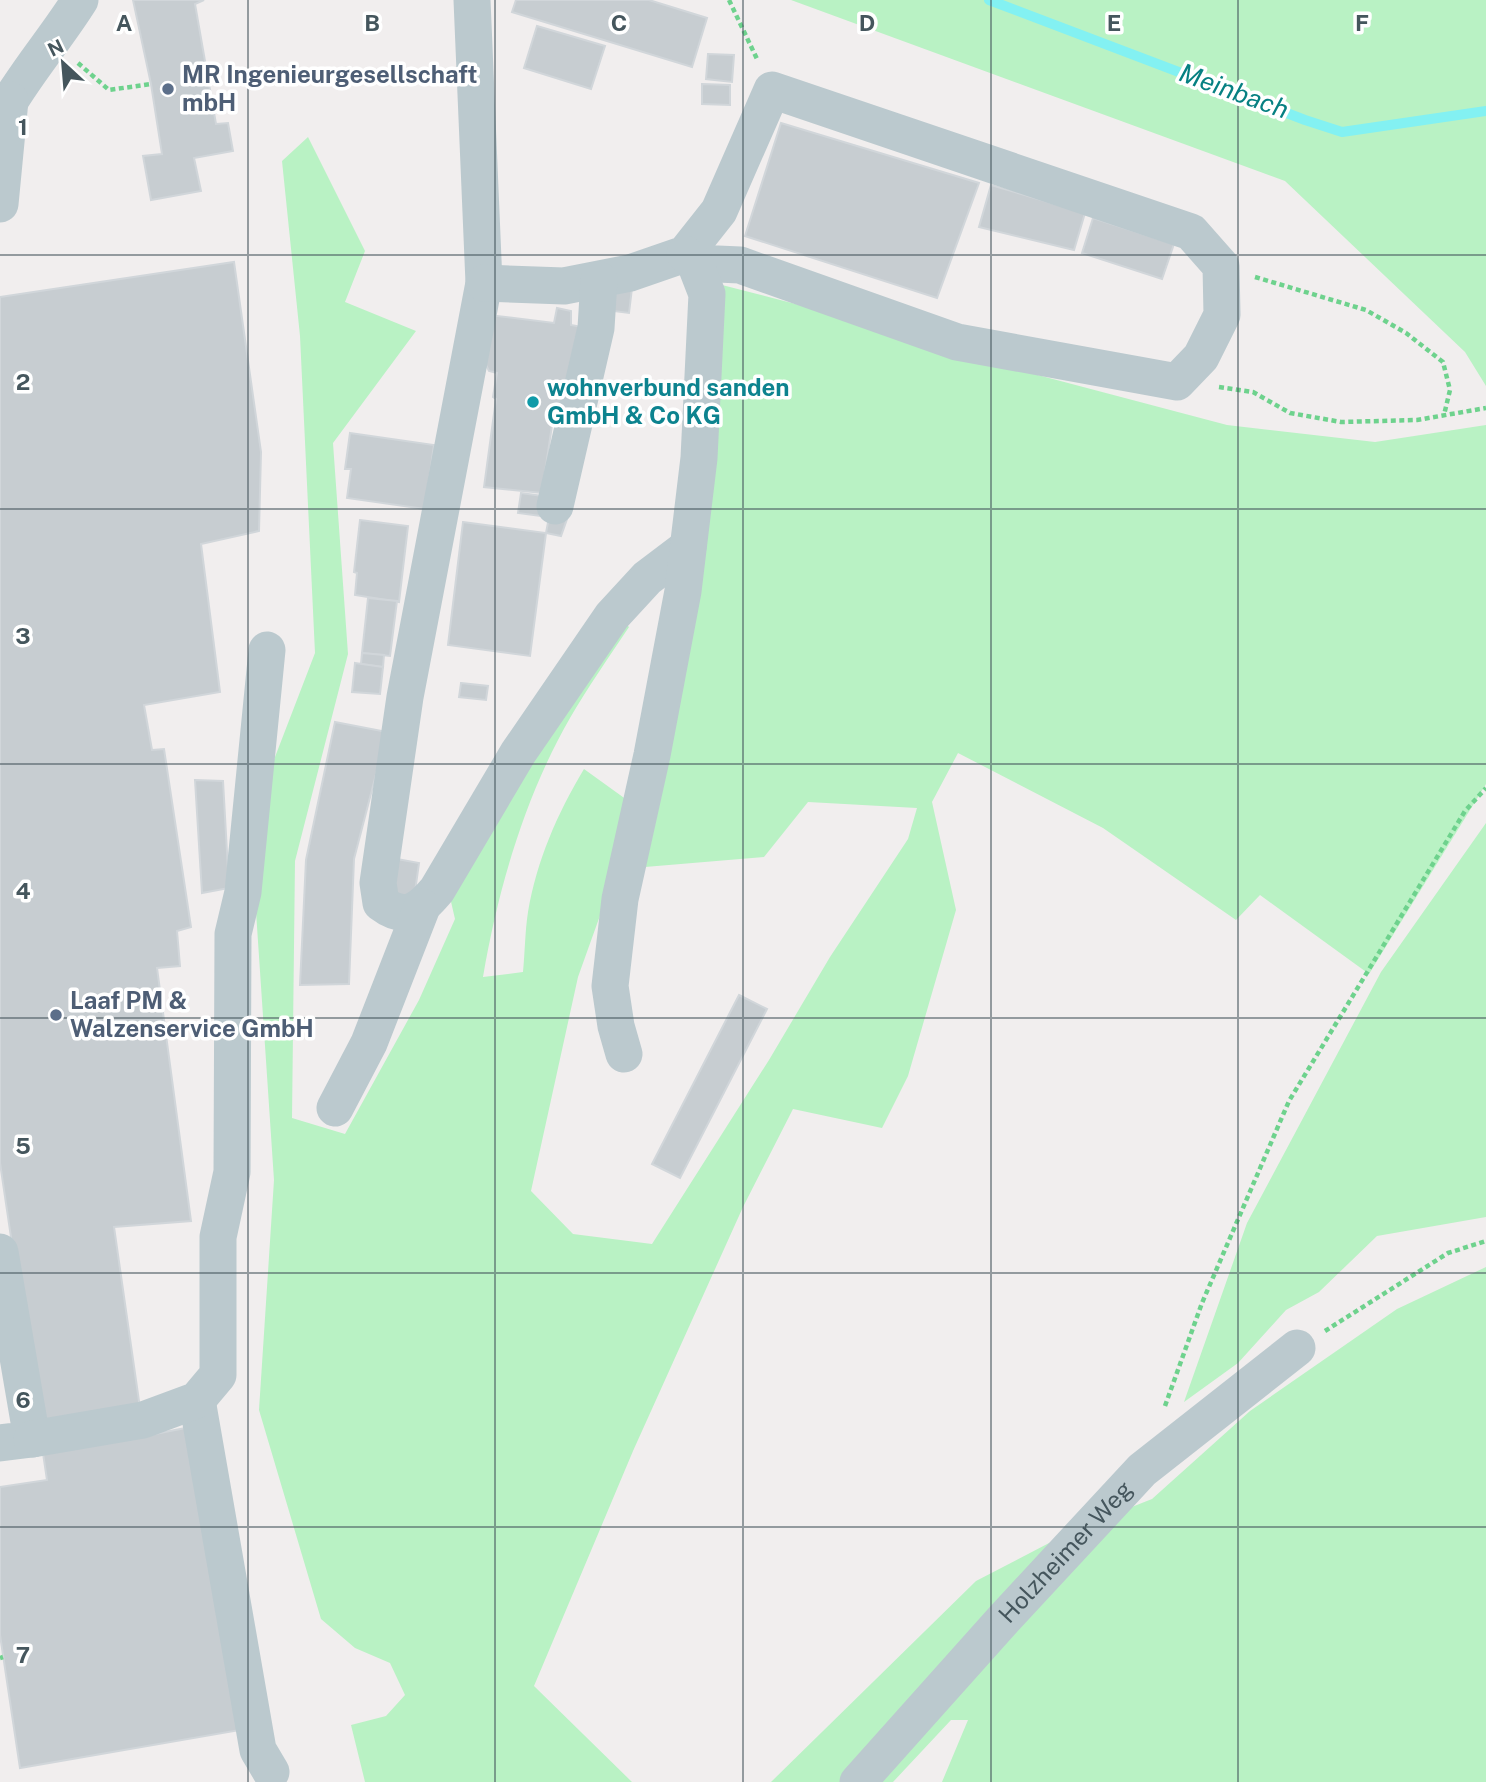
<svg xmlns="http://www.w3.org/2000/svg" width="1486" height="1782" font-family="'Public Sans',sans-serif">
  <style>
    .green { fill: #b9f2c4 }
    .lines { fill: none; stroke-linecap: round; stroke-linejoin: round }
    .stream { stroke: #83f1f2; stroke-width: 10 }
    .building { fill: #c7cdd1; stroke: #d1d6da; stroke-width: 2 }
    .path { stroke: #6ed28d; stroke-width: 4.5; stroke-dasharray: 5 3.5; stroke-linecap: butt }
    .minor { stroke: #bbc9ce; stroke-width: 37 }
    .grid { fill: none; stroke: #45565d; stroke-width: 2; stroke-opacity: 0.55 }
    .service-dot { fill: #5c6f8a; stroke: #fff; stroke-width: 2.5 }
    .culture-dot { fill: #0f9aa8; stroke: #fff; stroke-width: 2.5 }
    .labels { text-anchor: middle; stroke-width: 7; stroke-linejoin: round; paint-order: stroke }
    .service-label { font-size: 24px; font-weight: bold; fill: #4e5e75; stroke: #fff; text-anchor: start }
    .culture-label { font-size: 24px; font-weight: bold; fill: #0d838f; stroke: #fff; text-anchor: start }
    .street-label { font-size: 24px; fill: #45565d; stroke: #fff }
    .water-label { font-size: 26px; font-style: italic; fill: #068082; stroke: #fff }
    .grid-label { font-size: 23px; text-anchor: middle; font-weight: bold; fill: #45565d; stroke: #fff; stroke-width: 7; stroke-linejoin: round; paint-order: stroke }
  </style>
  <rect width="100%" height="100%" fill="#f1eeee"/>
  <g class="green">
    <path d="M 791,0 L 1486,0 L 1486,386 L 1465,352 L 1285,181 Z"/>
    <path d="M 308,137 L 365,251 L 345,302 L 416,331 L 333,443 L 348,654 L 295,861 L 292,1118 L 345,1134 L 419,1000 L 455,919 L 449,893 L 620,618 L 629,627 C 609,657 588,687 570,718 C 525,796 498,889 483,977 L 523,972 C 525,952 525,931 528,912 C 537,860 557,814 584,769 L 627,800 L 607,896 L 578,977 L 531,1191 L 573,1234 L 652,1244 L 769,1060 L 830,957 L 908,839 L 917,808 L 808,802 L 764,857 L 645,867 L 722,285 L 865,322 L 973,358 L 1227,425 L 1375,442 L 1486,425 L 1486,784 L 1369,974 L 1260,895 L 1236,920 L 1103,828 L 958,753 L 932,802 L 956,910 L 908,1076 L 882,1128 L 793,1109 L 743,1207 L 633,1451 L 534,1686 L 632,1782 L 365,1782 L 351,1725 L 386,1716 L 405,1695 L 390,1663 L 355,1648 L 321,1619 L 259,1410 L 274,1180 L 250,822 L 315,653 L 300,336 L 282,161 Z"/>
    <path d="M 1486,823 L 1486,1217 L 1377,1236 L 1319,1292 L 1286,1310 L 1238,1363 L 1184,1402 L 1247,1223 L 1381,972 Z"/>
    <path d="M 1486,1267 L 1486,1782 L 942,1782 L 968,1720 L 951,1720 L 893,1782 L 771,1782 L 976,1581 L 1076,1529 L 1152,1499 L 1250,1411 L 1397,1309 Z"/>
  </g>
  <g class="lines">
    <path class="stream" d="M 989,0 L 1305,120 L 1342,132 L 1486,111"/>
  </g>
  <g class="building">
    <path d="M 133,0 L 204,0 L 195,4 L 216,124 L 228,123 L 233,151 L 194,158 L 201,191 L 151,200 L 143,156 L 162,154 L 151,84 Z"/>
    <path d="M 516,0 L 649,0 L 707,18 L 692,67 L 512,12 Z"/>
    <path d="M 537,26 L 605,46 L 591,89 L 524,68 Z"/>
    <path d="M 708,54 L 734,55 L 732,82 L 706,79 Z"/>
    <path d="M 702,84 L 730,85 L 730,105 L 702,104 Z"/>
    <path d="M 781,123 L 979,183 L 937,298 L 745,236 Z"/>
    <path d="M 991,185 L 1085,213 L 1074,250 L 979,227 Z"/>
    <path d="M 1093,218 L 1174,244 L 1162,279 L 1082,253 Z"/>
    <path d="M 234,262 L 261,452 L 259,531 L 201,544 L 220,692 L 144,705 L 152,750 L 164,749 L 191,927 L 177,931 L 180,966 L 157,968 L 191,1221 L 114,1227 L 144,1436 L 196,1426 L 240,1730 L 20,1768 L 0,1635 L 0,1487 L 47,1480 L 0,1163 L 0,297 Z"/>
    <path d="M 609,285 L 632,288 L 629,313 L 605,310 Z"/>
    <path d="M 557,308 L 571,311 L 571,325 L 582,327 L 570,408 L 555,405 L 542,493 L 484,487 L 496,399 L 493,397 L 497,373 L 489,371 L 483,359 L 489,315 L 554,323 Z"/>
    <path d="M 350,433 L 434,445 L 425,509 L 347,498 L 351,469 L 345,469 Z"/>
    <path d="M 521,493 L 543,496 L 540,516 L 518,513 Z"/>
    <path d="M 549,517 L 567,519 L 561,536 L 546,533 Z"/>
    <path d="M 360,520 L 408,526 L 399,602 L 355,595 L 357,573 L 354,572 Z"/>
    <path d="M 463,522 L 546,533 L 530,656 L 448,645 Z"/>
    <path d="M 368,598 L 397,601 L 390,656 L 362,653 Z"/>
    <path d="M 362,653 L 384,655 L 383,667 L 361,664 Z"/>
    <path d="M 355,663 L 383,667 L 380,694 L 352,692 Z"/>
    <path d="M 461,683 L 488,686 L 486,700 L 459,697 Z"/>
    <path d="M 335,722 L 387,732 L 354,859 L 349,984 L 300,985 L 306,860 Z"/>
    <path d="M 195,780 L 223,781 L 229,888 L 202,893 Z"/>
    <path d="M 397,859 L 419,863 L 414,899 L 391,896 Z"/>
    <path d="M 739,995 L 767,1009 L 680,1178 L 652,1164 Z"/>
  </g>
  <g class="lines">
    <g class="path">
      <path d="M 729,0 L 757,59"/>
      <path d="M 78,63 L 109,90 L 151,84"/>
      <path d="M 1255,277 L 1366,310 L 1406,333 L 1443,362 L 1450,390 L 1444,415"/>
      <path d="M 1219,387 L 1253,392 L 1290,413 L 1341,422 L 1417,420 L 1486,408"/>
      <path d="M 1325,1331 L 1448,1253 L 1486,1241"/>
      <path d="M 1165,1406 L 1202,1303 L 1289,1101 L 1465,811 L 1486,788"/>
      <path d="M 0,1658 L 3,1657"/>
    </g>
    <g class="minor">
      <path d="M 472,0 L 484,283 L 405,697 L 378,883 L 381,903 C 406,922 420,910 437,890 L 518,753 L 612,616 L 647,578 L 688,547"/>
      <path d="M 0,118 C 22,77 55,40 80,0"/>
      <path d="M 0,204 L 10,100"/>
      <path d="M 484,283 L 564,286 L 630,273 L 685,254 L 719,211 L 772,90 L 1191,232 L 1221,266 L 1222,315 L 1201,357 L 1177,382 L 957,342 L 740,265 L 695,263"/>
      <path d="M 555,506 L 596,328 L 599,280"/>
      <path d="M 624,1054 L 616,1026 L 610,986 L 620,899 L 652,755 L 683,591 L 699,458 L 707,294 L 695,263 L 685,254"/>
      <path d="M 335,1108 L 369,1043 L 422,907"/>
      <path d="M 0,1252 L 32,1439 L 0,1443"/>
      <path d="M 197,1400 L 258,1750 L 271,1772"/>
      <path d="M 32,1439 L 143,1420 L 197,1400 L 218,1375 L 218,1237 L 232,1172 L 233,934 L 243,892 L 267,650"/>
      <path id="s1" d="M 858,1782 L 1002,1621 L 1142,1470 L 1297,1348"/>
    </g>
  </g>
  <path class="grid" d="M 248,0 L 248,1782M 495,0 L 495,1782M 743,0 L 743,1782M 991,0 L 991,1782M 1238,0 L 1238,1782M 0,255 L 1486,255M 0,509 L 1486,509M 0,764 L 1486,764M 0,1018 L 1486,1018M 0,1273 L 1486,1273M 0,1527 L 1486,1527"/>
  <g class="service-dot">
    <circle cx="168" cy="89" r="7"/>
    <circle cx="56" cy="1015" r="7"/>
  </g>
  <circle class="culture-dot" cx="533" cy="402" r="7"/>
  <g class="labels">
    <g class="service-label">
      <text x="182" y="83">MR Ingenieurgesellschaft<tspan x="182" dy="28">mbH</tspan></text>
      <text x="70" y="1009">Laaf PM &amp;<tspan x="70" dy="28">Walzenservice GmbH</tspan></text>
    </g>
    <g class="culture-label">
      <text x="547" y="396">wohnverbund sanden<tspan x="547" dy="28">GmbH &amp; Co KG</tspan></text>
    </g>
    <g class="street-label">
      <text dy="8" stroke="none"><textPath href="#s1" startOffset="310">Holzheimer Weg</textPath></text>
    </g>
    <g class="water-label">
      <text transform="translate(1234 91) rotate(20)" y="9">Meinbach</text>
    </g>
  </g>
  <g class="grid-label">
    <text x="124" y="31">A</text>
    <text x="372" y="31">B</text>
    <text x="619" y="31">C</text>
    <text x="867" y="31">D</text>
    <text x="1114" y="31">E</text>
    <text x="1362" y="31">F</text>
    <text x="23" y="135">1</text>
    <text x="23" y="390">2</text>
    <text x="23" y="644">3</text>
    <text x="23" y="899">4</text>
    <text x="23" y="1154">5</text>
    <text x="23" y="1408">6</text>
    <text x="23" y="1663">7</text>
  </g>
  <g transform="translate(63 63) rotate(334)" stroke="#ffffff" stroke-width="5" paint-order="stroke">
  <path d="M0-5L12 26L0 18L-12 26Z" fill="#45565d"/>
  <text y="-10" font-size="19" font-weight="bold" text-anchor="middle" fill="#45565d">N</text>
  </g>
</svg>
